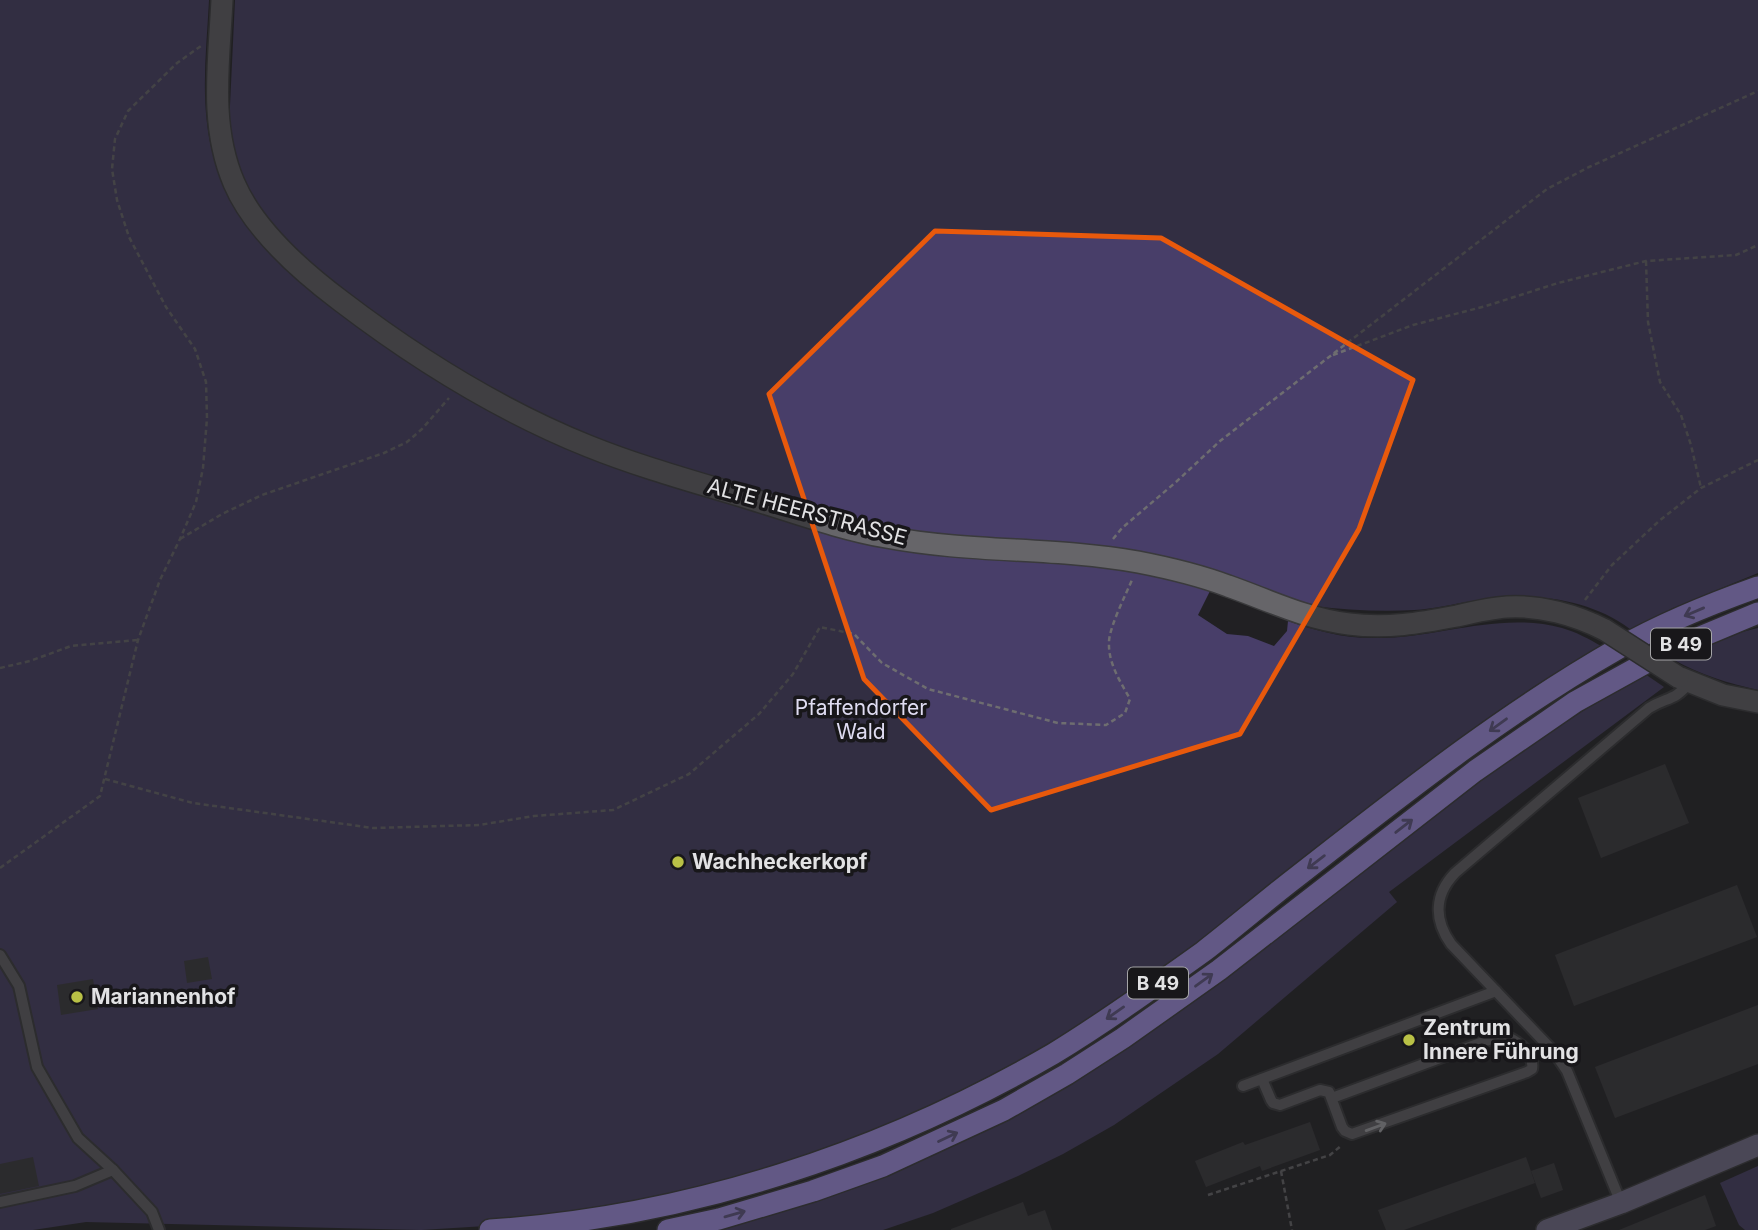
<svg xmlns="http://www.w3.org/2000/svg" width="1758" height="1230" font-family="Inter,sans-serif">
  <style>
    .green { fill: #483e69 }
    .building { fill: #39383b }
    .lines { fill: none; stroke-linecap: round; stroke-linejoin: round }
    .lane-casing { stroke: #3a3a3c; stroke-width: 14 }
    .street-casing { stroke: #3a3a3c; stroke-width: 24 }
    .secondary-casing { stroke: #3a3a3c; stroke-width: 24 }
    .highway-casing { stroke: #3a3a3c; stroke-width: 24 }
    .path { stroke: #6e6d70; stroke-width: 2.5; stroke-dasharray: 5 3.5; stroke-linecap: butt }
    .lane { stroke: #666569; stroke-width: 10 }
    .street { stroke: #666569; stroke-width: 21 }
    .secondary { stroke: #7c7595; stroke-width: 21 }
    .highway { stroke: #b19bfd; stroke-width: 21 }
    .street-bridge-casing { stroke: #3a3a3c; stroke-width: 24; stroke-linecap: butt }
    .street-bridge { stroke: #666569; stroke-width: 21 }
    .oneway { stroke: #64598c }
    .oneway2 { stroke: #b0b0b3 }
    .marked { fill: none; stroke: #e8590c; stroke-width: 5; stroke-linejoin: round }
    .poi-dot { fill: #b9c146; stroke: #18171a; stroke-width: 2.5 }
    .labels { text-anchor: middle; stroke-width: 7; stroke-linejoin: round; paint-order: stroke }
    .shield { fill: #18171a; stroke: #a5a5a7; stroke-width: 2 }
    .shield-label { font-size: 19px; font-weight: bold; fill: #e2e2e4 }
    .street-label { font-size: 21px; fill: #e2e2e4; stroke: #18171a }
    .park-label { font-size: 21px; fill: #dfdcf1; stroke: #18171a }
    .poi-label { font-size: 21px; font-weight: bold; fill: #e2e2e4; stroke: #18171a; text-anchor: start }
  </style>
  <rect width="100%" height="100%" fill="#212023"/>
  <g class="green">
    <path d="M 0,0 L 209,0 C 207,41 202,82 207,123 C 220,245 342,316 434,378 L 834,532 L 1099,563 L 1212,587 L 1198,615 L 1227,634 L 1248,636 L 1274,646 L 1287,631 L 1288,621 C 1317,631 1345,639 1377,638 C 1439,638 1500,611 1562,628 C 1576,632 1589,639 1601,646 L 1533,687 L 1482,722 L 1395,787 L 1202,941 L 1051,1044 L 909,1117 L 762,1176 L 711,1189 L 502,1225 L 421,1230 L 86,1222 L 33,1230 L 0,1230 Z"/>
    <path d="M 235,0 L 1758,0 L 1758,573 L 1673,608 L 1630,629 C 1585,596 1527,592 1472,601 C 1453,604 1434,609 1414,610 C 1381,612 1347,610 1313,606 C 1277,600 1243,581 1208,569 C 1191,563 1174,559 1156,555 L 967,539 L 842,521 L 584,438 L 462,379 L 386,327 L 293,251 L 251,197 L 239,172 L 229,127 Z"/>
    <path d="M 1758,628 L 1758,690 C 1728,683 1701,675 1674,660 L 1742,632 Z"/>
    <path d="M 1645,674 L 1664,687 L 1389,892 L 1397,902 L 1218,1054 L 1114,1125 L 1063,1154 L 1018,1176 L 933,1213 L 883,1230 L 711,1230 L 781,1212 L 875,1177 L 983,1130 L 1421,825 L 1501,764 L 1600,700 Z"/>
    <path d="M 1758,1166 L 1758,1230 L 1745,1230 L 1739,1225 L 1720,1183 Z"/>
  </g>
  <g class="building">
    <path d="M 1665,764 L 1689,823 L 1601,858 L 1578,798 Z"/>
    <path d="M 1737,885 L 1757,937 L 1574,1006 L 1555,955 Z"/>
    <path d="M 208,957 L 212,979 L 187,983 L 184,961 Z"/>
    <path d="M 93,979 L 98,1009 L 61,1015 L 57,985 Z"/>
    <path d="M 1758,1005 L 1758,1064 L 1615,1118 L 1595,1067 Z"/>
    <path d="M 1310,1122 L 1320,1150 L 1262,1171 L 1260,1166 L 1206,1187 L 1195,1161 L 1243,1142 L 1245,1145 Z"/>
    <path d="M 33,1157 L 39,1186 L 0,1194 L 0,1164 Z"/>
    <path d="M 1526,1157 L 1535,1183 L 1404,1230 L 1386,1230 L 1378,1210 Z"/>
    <path d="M 1554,1163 L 1563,1190 L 1541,1198 L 1531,1171 Z"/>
    <path d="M 1705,1195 L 1716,1226 L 1705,1230 L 1619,1230 Z"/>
    <path d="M 1023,1202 L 1028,1216 L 1045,1210 L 1052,1230 L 951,1230 L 951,1229 Z"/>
  </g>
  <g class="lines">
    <g class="lane-casing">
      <g id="lane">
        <path d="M 0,955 L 19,986 L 37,1067 L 78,1138 L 113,1170 L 152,1212 L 159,1230"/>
        <path d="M 1262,1079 L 1271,1100 L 1273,1103 L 1280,1105 L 1320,1090 L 1329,1092 L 1342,1127 L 1345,1131 L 1352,1134 L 1527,1072 L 1532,1069 C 1535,1053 1516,1039 1502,1035 L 1332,1098"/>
        <path d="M 1243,1086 L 1496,991"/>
        <path d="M 0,1202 L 75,1186 L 113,1170"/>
        <path d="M 1621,1203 L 1567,1071 L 1554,1052 L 1451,944 C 1434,920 1434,895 1455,873 L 1649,708 C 1667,697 1675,701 1689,683"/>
      </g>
    </g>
    <g class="street-casing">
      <g id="street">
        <path d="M 222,0 C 219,62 209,125 234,183 C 254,230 301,271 341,301 C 417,359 499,410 588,446 C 640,467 695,482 748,498 C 794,512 840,529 886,537 C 970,553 1055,547 1138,562 C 1169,568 1199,575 1228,586 C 1268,600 1306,619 1349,624 C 1387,629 1420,623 1457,616 C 1474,612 1491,608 1507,607 C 1540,605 1576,615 1605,630"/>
        <path d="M 1678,677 L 1723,695 L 1758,702"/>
      </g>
    </g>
    <g class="secondary-casing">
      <path id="secondary" d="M 1547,1230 L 1621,1203 L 1758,1145"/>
    </g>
    <g class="highway-casing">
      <g id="highway">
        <path d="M 490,1230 C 688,1217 882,1153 1053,1054 C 1104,1023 1154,987 1203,952 C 1234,928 1263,903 1294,879 C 1398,798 1503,714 1619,648 C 1663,623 1710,604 1758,587"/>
        <path d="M 668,1230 L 719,1219 L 813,1191 L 883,1166 L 1004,1110 L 1067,1074 L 1123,1038 L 1219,970 L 1475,771 L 1575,702 L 1669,650 L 1758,613"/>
      </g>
    </g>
    <g class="path">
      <path d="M 1646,261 L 1648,322 L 1660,382 L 1681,415 L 1691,445 L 1701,488"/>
      <path d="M 1333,355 L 1413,325 L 1486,306 L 1558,283 L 1646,261 L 1736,255 L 1758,245"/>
      <path d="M 180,539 L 222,514 L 262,495 L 384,453 L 407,442 L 422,429 L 449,398"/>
      <path d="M 1113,539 L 1122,528 L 1176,482 L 1220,441 L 1547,189 L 1589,167 L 1758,91"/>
      <path d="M 1585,600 L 1612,565 L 1659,521 L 1701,488 L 1758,460"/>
      <path d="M 0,668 L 30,661 L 71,646 L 137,640"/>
      <path d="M 105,779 L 193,803 L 373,828 L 479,825 L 534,816 L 613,810 L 689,774 L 759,714 L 793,674 L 820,627 L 854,634 L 882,663 L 928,689 L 1058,723 L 1106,725 L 1125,713 L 1130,699 C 1120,681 1108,663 1109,642 C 1109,628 1126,594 1132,580"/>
      <path d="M 0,868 L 100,796 L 138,640 L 160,580 L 180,539 L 196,502 L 203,468 L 207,418 L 206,382 L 195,349 L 166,307 L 129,237 L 117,200 L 112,169 L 115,139 L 128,111 L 177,63 L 201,46"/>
      <path d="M 1281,1171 L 1292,1230"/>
      <path d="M 1208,1195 L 1330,1155 L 1342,1145"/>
    </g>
    <use href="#lane" class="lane"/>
    <use href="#street" class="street"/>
    <use href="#secondary" class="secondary"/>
    <use href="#highway" class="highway"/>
    <g class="street-bridge-casing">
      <path id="street-bridge" d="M 1605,630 L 1678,677"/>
    </g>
    <use href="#street-bridge" class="street-bridge"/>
  </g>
  <defs><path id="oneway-shaft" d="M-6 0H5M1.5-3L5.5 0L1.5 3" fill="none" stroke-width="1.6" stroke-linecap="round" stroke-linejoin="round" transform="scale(1.75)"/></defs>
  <g class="oneway">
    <use href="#oneway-shaft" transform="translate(1694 612) rotate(157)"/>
    <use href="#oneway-shaft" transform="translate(1498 725) rotate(144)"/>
    <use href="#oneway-shaft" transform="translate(1404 826) rotate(-38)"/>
    <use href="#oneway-shaft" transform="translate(1316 862) rotate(143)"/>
    <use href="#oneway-shaft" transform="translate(1204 980) rotate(-36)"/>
    <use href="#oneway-shaft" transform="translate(1115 1013) rotate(145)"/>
    <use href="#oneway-shaft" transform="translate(948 1137) rotate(-25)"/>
    <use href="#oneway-shaft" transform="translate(735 1214) rotate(-16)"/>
  </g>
  <use class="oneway2" href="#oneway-shaft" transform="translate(1376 1127) rotate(-20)"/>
  <path d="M0 0H1758V1230H0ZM 935,231 L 1161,238 L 1413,380 L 1359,529 L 1240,734 L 991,810 L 864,679 L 769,394 Z" fill="#212023" fill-opacity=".55" fill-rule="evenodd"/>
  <path class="marked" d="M 935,231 L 1161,238 L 1413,380 L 1359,529 L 1240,734 L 991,810 L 864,679 L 769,394 Z"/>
  <g class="poi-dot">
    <circle cx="678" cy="862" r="7"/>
    <circle cx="77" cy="997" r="7"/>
    <circle cx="1409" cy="1040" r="7"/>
  </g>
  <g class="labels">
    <g class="shield">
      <rect x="1651" y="628.5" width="60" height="31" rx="5"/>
      <rect x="1128" y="967.5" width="60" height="31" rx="5"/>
    </g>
    <g class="shield-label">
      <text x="1681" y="651">B 49</text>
      <text x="1158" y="990">B 49</text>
    </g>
    <g class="street-label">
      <text transform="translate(807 512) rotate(15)" y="7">ALTE HEERSTRASSE</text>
    </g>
    <g class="park-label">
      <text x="861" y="715">Pfaffendorfer<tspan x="861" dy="24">Wald</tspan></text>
    </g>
    <g class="poi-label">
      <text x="692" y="869">Wachheckerkopf</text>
      <text x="91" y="1004">Mariannenhof</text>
      <text x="1423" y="1035">Zentrum<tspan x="1423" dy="24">Innere Führung</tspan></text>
    </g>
  </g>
</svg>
